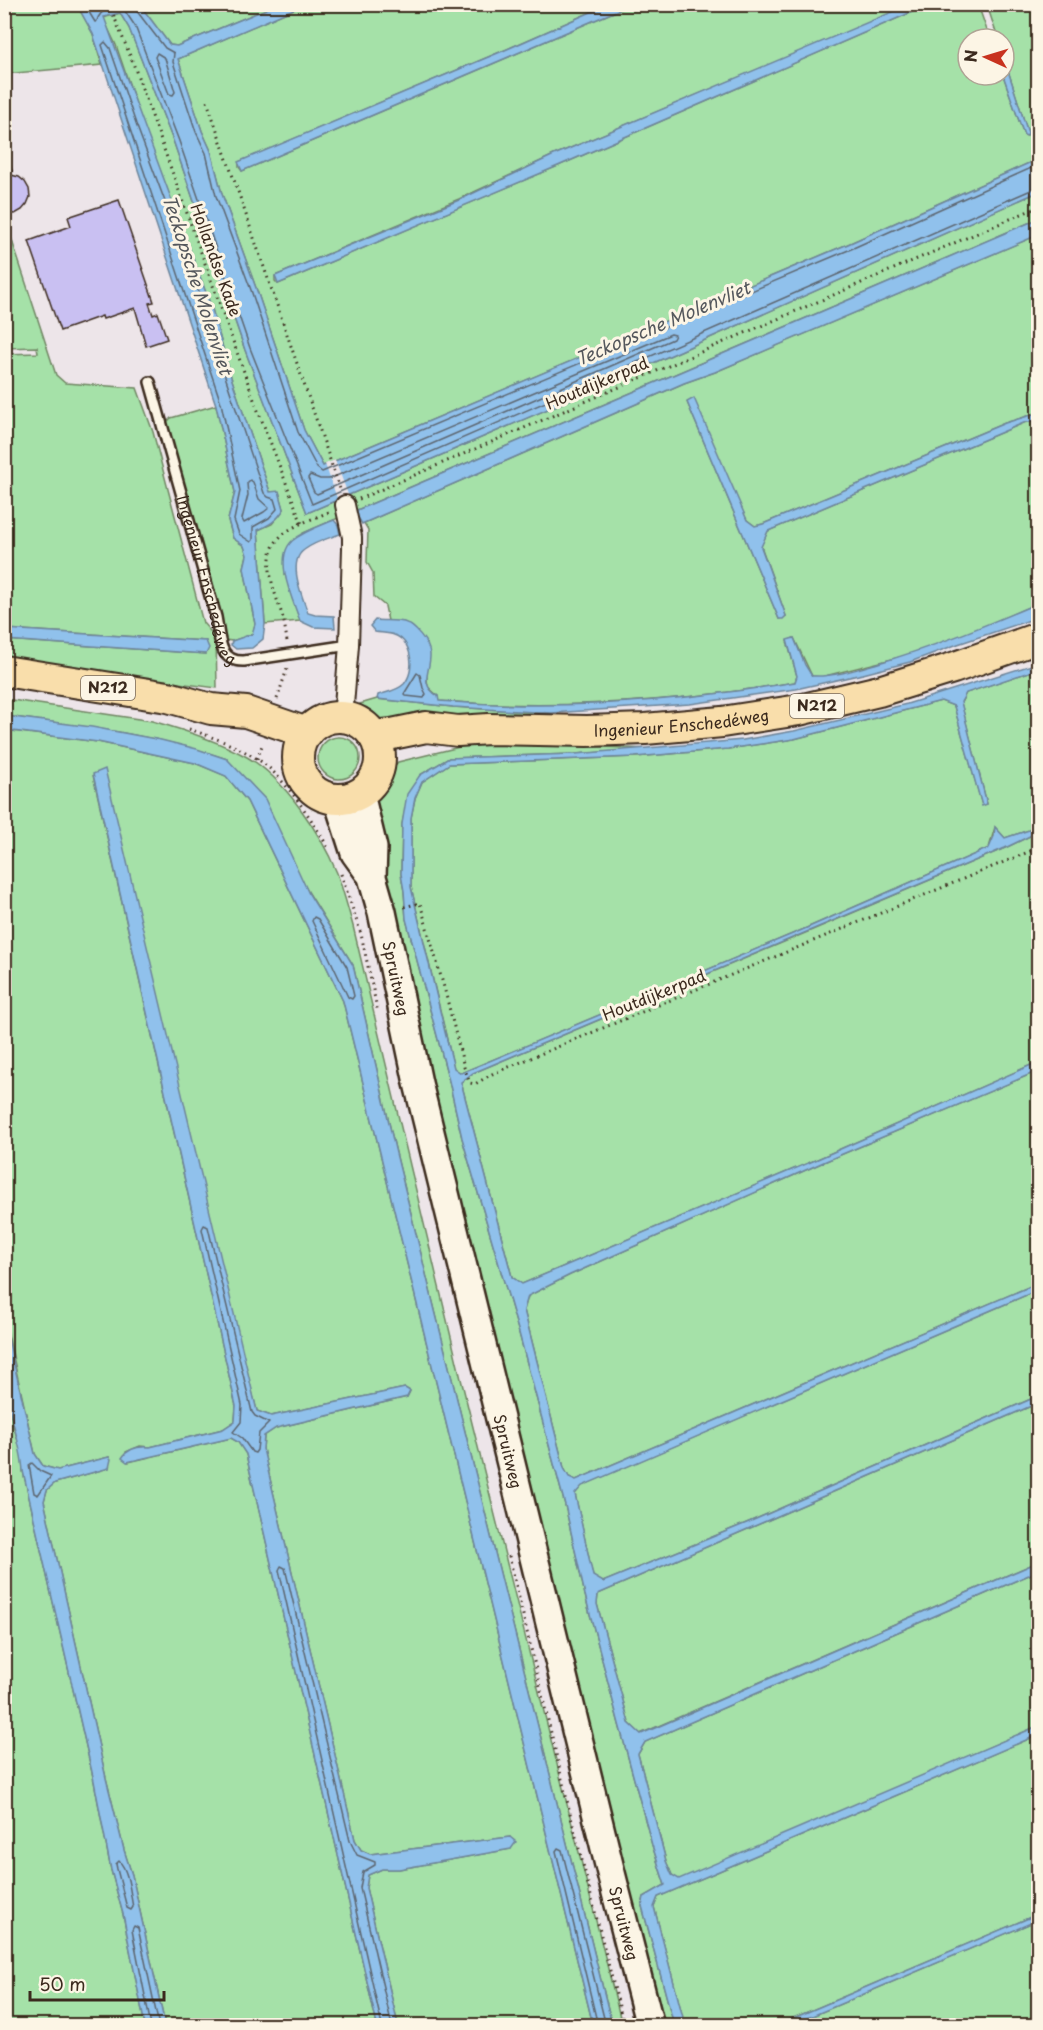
<svg xmlns="http://www.w3.org/2000/svg" width="1043" height="2030" font-family="'Playpen Sans',sans-serif">
  <style>
    .green { fill: #a5e1a8; stroke: #708663; stroke-width: 1.5 }
    .water { fill: #90c1ec; stroke: #6e859a; stroke-width: 1.5 }
    .pier { fill: #ede5e9 }
    .lines { fill: none; stroke-linecap: round; stroke-linejoin: round }
    .shore { stroke: #5d6670; stroke-width: 1.5 }
    .building { fill: #c9c0f2; stroke: #3b2a1e; stroke-width: 1.5 }
    .service-casing { stroke: #3b2a1e; stroke-width: 14 }
    .minor-casing { stroke: #3b2a1e; stroke-width: 22 }
    .secondary-casing { stroke: #3b2a1e; stroke-width: 32 }
    .primary-casing { stroke: #3b2a1e; stroke-width: 34 }
    .path { stroke: #3b2a1e; stroke-width: 3; stroke-dasharray: 1.5 4.5; stroke-linecap: butt }
    .service { stroke: #fcf5e5; stroke-width: 9 }
    .minor { stroke: #fcf5e5; stroke-width: 18 }
    .secondary { stroke: #fcf5e5; stroke-width: 27 }
    .primary { stroke: #f9deab; stroke-width: 30 }
    .labels { text-anchor: middle; stroke-width: 6; stroke-linejoin: round; paint-order: stroke }
    .shield { fill: #fcf5e5; stroke: #75675a; stroke-width: 1.5 }
    .shield-label { font-size: 15px; font-weight: bold; fill: #3b2a1e }
    .street-label { font-size: 16px; fill: #3b2a1e; stroke: #fcf5e5 }
    .water-label { font-size: 18px; font-style: italic; fill: #54575c; stroke: #fcf5e5 }
  </style>
  <rect width="100%" height="100%" fill="#ede5e9"/>
  <filter id="ink" filterUnits="userSpaceOnUse"><feTurbulence type="fractalNoise" baseFrequency=".0167" numOctaves="2"/><feDisplacementMap in="SourceGraphic" scale="12" xChannelSelector="R" yChannelSelector="G"/><feConvolveMatrix kernelMatrix="1 2 1 2 8 2 1 2 1" color-interpolation-filters="sRGB"/></filter>
  <g filter="url(#ink)">
    <g class="green">
      <path d="M 5,5 L 77,5 L 93,34 L 102,65 L 5,74 Z"/>
      <path d="M 140,5 L 276,5 L 177,46 L 170,45 Z"/>
      <path d="M 303,5 L 607,5 L 505,50 L 239,162 L 239,167 L 242,171 L 630,5 L 911,5 L 554,155 L 459,199 L 275,276 L 275,281 L 278,284 L 558,166 L 928,5 L 978,5 L 990,39 L 968,39 L 968,75 L 1003,75 L 1024,135 L 1027,136 L 1028,133 L 1004,58 L 1004,39 L 998,39 L 987,5 L 1038,5 L 1038,159 L 848,244 L 323,466 L 304,430 L 256,288 L 222,194 L 211,151 L 202,131 L 178,59 Z"/>
      <path d="M 120,13 L 129,28 L 174,143 L 245,350 L 307,513 L 615,380 L 1038,192 L 1038,219 L 303,533 L 285,574 L 300,621 L 265,624 L 258,530 L 272,524 L 284,509 L 279,492 L 270,492 L 231,377 L 212,309 L 142,122 L 116,45 L 103,18 Z"/>
      <path d="M 4,216 L 56,375 L 65,383 L 137,388 L 153,432 L 203,623 L 216,638 L 217,688 L 5,661 L 5,640 L 206,654 L 206,641 L 5,629 L 5,354 L 38,353 L 37,347 L 5,348 Z"/>
      <path d="M 1038,235 L 1038,413 L 1005,423 L 763,524 L 755,526 L 747,520 L 687,402 L 779,619 L 786,616 L 761,546 L 768,531 L 1026,422 L 1038,422 L 1038,603 L 957,638 L 908,655 L 821,677 L 812,676 L 794,638 L 787,641 L 797,676 L 795,682 C 677,702 558,710 438,701 L 438,696 L 428,687 L 426,671 L 411,626 L 403,622 L 388,621 L 385,606 L 374,597 L 373,573 L 367,562 L 368,530 L 364,523 L 684,383 L 715,372 Z"/>
      <path d="M 216,405 L 235,492 L 228,520 L 233,538 L 244,546 L 247,555 L 244,568 L 255,624 L 253,634 L 232,641 L 225,640 L 221,615 L 167,422 L 171,418 Z"/>
      <path d="M 1038,669 L 1038,827 L 1005,838 L 995,827 L 989,848 L 802,930 L 461,1073 L 454,1069 L 411,887 L 411,818 L 415,798 L 422,782 L 449,764 L 635,757 L 728,749 L 794,739 L 941,701 L 954,706 L 982,805 L 987,804 L 961,703 L 966,693 Z"/>
      <path d="M 5,699 L 152,721 C 184,730 218,741 247,757 C 284,778 321,834 337,873 C 343,890 348,908 353,926 L 461,1379 L 622,2025 L 612,2025 L 395,1149 L 353,965 L 227,759 C 155,734 80,726 5,716 Z"/>
      <path d="M 377,699 L 453,707 L 551,713 L 550,722 L 375,722 L 364,711 L 360,704 Z"/>
      <path d="M 4,730 L 98,742 L 195,763 L 226,776 L 247,801 L 343,1001 L 593,2025 L 398,2025 L 366,1888 L 368,1875 L 382,1869 L 399,1869 L 511,1849 L 510,1837 L 370,1854 L 361,1850 L 355,1840 L 263,1449 L 264,1436 L 276,1428 L 407,1397 L 410,1391 L 405,1388 L 271,1416 L 257,1411 L 93,775 L 236,1406 L 235,1421 L 223,1429 L 150,1447 L 140,1446 L 126,1452 L 128,1462 L 231,1438 L 238,1442 L 246,1454 L 377,2025 L 165,2025 L 132,1875 L 124,1850 L 106,1778 L 44,1501 L 47,1490 L 55,1483 L 109,1468 L 109,1457 L 58,1470 L 43,1466 L 35,1454 L 5,1321 Z"/>
      <circle cx="339" cy="758" r="21"/>
      <path d="M 480,742 L 650,749 L 575,754 L 449,758 L 420,775 L 405,810 L 402,824 L 401,874 L 404,891 L 406,919 L 449,1081 L 462,1138 L 519,1333 L 565,1505 L 585,1595 L 619,1724 L 652,1845 L 665,1885 L 644,1897 L 642,1906 L 674,2025 L 660,2025 L 550,1591 L 541,1530 L 534,1498 L 517,1459 L 381,863 L 371,805 L 377,788 L 391,769 L 398,762 Z"/>
      <path d="M 1038,832 L 1038,1062 L 813,1161 L 522,1284 L 512,1277 L 461,1082 L 473,1073 L 810,931 L 1005,848 Z"/>
      <path d="M 1038,1071 L 1038,1283 L 576,1480 L 569,1477 L 564,1468 L 524,1310 L 528,1296 L 570,1275 L 826,1161 Z"/>
      <path d="M 1038,1290 L 1038,1396 L 749,1522 L 603,1582 L 593,1577 L 575,1494 L 581,1486 Z"/>
      <path d="M 4,1383 L 13,1425 L 22,1453 L 23,1471 L 94,1781 L 111,1870 L 123,1914 L 145,2025 L 5,2025 Z"/>
      <path d="M 1038,1403 L 1038,1562 L 640,1734 L 629,1723 L 597,1604 L 598,1594 Z"/>
      <path d="M 1038,1571 L 1038,1726 L 718,1864 L 679,1880 L 672,1875 L 666,1861 L 638,1754 L 645,1742 Z"/>
      <path d="M 1038,1735 L 1038,1914 L 777,2025 L 685,2026 L 654,1907 L 658,1897 Z"/>
      <path d="M 1038,1920 L 1038,2025 L 791,2025 Z"/>
    </g>
    <g class="water">
      <path d="M 911,4 L 928,5 L 558,166 L 278,284 L 275,276 L 459,200 L 554,155 Z"/>
      <path d="M 77,5 L 97,5 L 101,7 L 108,5 L 140,5 L 170,45 L 177,46 L 276,5 L 303,5 L 178,59 L 202,131 L 211,151 L 222,194 L 256,288 L 304,430 L 323,466 L 848,244 L 1038,159 L 1038,192 L 615,380 L 307,513 L 245,350 L 174,143 L 129,28 L 120,13 L 104,17 L 212,309 L 231,377 L 270,492 L 279,491 L 284,509 C 277,521 269,525 258,530 L 265,624 L 263,639 L 252,648 L 236,649 L 231,645 L 232,641 L 252,634 L 255,624 L 244,568 L 247,555 L 244,546 L 233,538 L 228,520 L 235,492 L 216,405 L 93,34 Z"/>
      <path d="M 607,5 L 630,5 L 242,171 L 238,162 L 505,50 Z"/>
      <path d="M 1004,58 L 1028,133 L 1027,136 L 1024,135 L 1003,75 Z"/>
      <path d="M 1038,219 L 1038,235 L 715,372 L 684,383 L 364,523 L 362,524 L 357,516 L 357,510 Z"/>
      <path d="M 694,398 L 747,520 L 755,526 L 763,524 L 1005,423 L 1038,413 L 1038,422 L 1026,422 L 768,531 L 761,547 L 786,616 L 783,619 L 779,619 L 687,402 Z"/>
      <path d="M 334,520 L 338,525 L 340,534 C 329,538 314,542 304,550 C 287,562 302,596 308,613 L 315,615 L 334,616 L 335,628 L 313,627 L 300,621 C 293,600 273,559 292,541 C 304,531 320,526 334,520 Z"/>
      <path d="M 1038,603 L 1038,617 L 1030,620 L 958,644 L 910,662 L 863,674 L 796,689 L 690,704 L 551,713 L 453,707 L 377,699 L 378,695 C 387,692 397,691 404,684 C 416,670 412,641 394,635 C 389,633 381,633 375,632 L 370,626 L 375,620 C 384,621 395,620 404,622 C 414,625 429,642 430,654 C 431,671 418,684 438,696 L 439,701 C 558,711 677,702 795,682 L 797,676 L 787,640 L 794,638 L 805,665 L 812,676 C 833,677 855,670 875,664 C 931,648 984,626 1038,603 Z"/>
      <path d="M 4,629 L 206,641 L 209,648 L 206,654 L 5,640 Z"/>
      <path d="M 1038,663 L 1038,669 L 966,693 L 961,702 L 987,804 L 982,806 L 954,706 L 941,701 L 794,739 L 728,749 L 635,757 L 449,764 L 422,782 L 415,798 L 411,818 L 411,887 L 445,1032 L 454,1068 L 461,1073 L 802,930 L 989,848 L 994,836 L 995,827 L 1005,838 L 1038,827 L 1038,832 L 1005,848 L 473,1073 L 461,1082 L 512,1277 L 522,1284 L 813,1161 L 1038,1062 L 1038,1071 L 826,1161 L 570,1275 L 528,1296 L 524,1310 L 564,1468 L 569,1477 L 576,1480 L 1038,1283 L 1038,1290 L 582,1486 L 575,1494 L 593,1576 L 603,1582 L 749,1522 L 1038,1396 L 1038,1403 L 598,1594 L 597,1604 L 629,1723 L 641,1734 L 1038,1562 L 1038,1571 L 645,1742 L 638,1754 L 666,1861 L 672,1875 L 679,1879 L 1038,1726 L 1038,1735 L 658,1897 L 654,1907 L 685,2025 L 674,2025 L 642,1906 L 644,1897 L 665,1885 L 652,1845 L 619,1724 L 585,1595 L 565,1505 L 519,1333 L 462,1138 L 449,1081 L 406,919 L 404,891 L 401,874 L 402,824 L 407,794 L 420,775 L 449,758 L 575,754 L 743,740 L 794,731 L 907,704 Z"/>
      <path d="M 5,716 L 92,727 L 161,740 L 197,749 L 227,759 L 265,799 L 309,894 L 353,965 L 395,1149 L 612,2025 L 593,2025 L 343,1001 L 247,801 L 226,776 L 195,763 L 98,742 L 5,730 Z"/>
      <path d="M 105,769 L 257,1411 L 271,1416 L 405,1388 L 410,1391 L 407,1397 L 276,1428 L 264,1436 L 263,1449 L 355,1840 L 361,1850 L 370,1854 L 510,1837 L 516,1842 L 511,1849 L 399,1869 L 382,1869 L 368,1875 L 366,1888 L 398,2025 L 377,2025 L 246,1454 L 238,1442 L 231,1438 L 127,1462 L 122,1458 C 128,1448 140,1446 150,1447 L 223,1429 L 235,1421 L 236,1406 L 93,774 Z"/>
      <path d="M 4,1321 L 35,1454 L 43,1466 L 58,1470 L 109,1457 L 111,1459 L 109,1468 L 55,1483 L 47,1490 L 44,1501 L 106,1778 L 124,1850 L 132,1875 L 165,2025 L 145,2025 L 144,2021 L 123,1914 L 111,1870 L 94,1781 L 23,1471 C 21,1441 8,1413 4,1383 C 2,1363 4,1341 4,1321 Z"/>
      <path d="M 1038,1914 L 1038,1920 L 791,2025 L 777,2025 Z"/>
    </g>
    <path class="pier" d="M 335,460 L 349,497 L 338,501 L 325,464 Z"/>
    <g class="lines">
      <g class="shore">
        <path d="M 84,4 L 95,22 L 97,21 C 100,9 112,6 123,8 L 135,26 L 179,141 L 250,348 L 312,504 L 1038,187"/>
        <path d="M 135,4 L 136,10 L 165,48 L 174,53 L 173,62 L 196,132 L 206,153 L 216,196 L 251,290 L 298,432 L 317,468 L 322,472 L 851,249 L 1038,165"/>
        <path d="M 105,42 L 110,48 L 136,124 L 206,311 L 226,379 L 264,493 L 268,497 L 274,499 L 277,509 L 269,518 L 253,527 L 253,540 L 251,542 L 239,534 L 234,520 L 240,491 L 221,403 L 108,63 L 102,45 Z"/>
        <path d="M 157,53 L 165,58 L 175,92 L 173,95 L 169,94 L 155,57 Z"/>
        <path d="M 671,334 L 675,335 L 673,339 L 317,494 L 314,492 L 308,478 L 310,475 L 320,479 L 329,479 Z"/>
        <path d="M 250,480 L 253,482 L 259,499 L 269,508 L 264,512 L 244,523 L 242,519 L 248,495 L 247,483 Z"/>
        <path d="M 417,673 L 420,675 L 423,688 L 426,694 L 424,698 L 406,696 L 404,694 Z"/>
        <path d="M 314,917 L 318,919 L 347,967 L 354,996 L 352,999 L 348,997 L 312,921 Z"/>
        <path d="M 204,1225 L 208,1227 L 252,1412 L 255,1416 L 269,1423 L 259,1433 L 257,1450 L 255,1453 L 252,1452 L 242,1438 L 233,1432 L 241,1422 L 242,1405 L 202,1229 Z"/>
        <path d="M 32,1463 L 40,1471 L 51,1476 L 38,1495 L 34,1493 L 29,1465 Z"/>
        <path d="M 119,1861 C 129,1871 130,1893 133,1907 L 131,1910 L 127,1908 L 117,1869 L 116,1864 Z"/>
        <path d="M 151,2026 L 132,1930 L 134,1926 L 138,1928 L 159,2026"/>
        <path d="M 382,2026 L 279,1570 L 281,1566 L 285,1568 L 350,1841 L 357,1855 L 375,1862 L 375,1865 L 363,1872 L 360,1888 L 392,2026"/>
        <path d="M 598,2026 L 556,1851 L 558,1848 L 562,1850 L 606,2026"/>
      </g>
    </g>
    <g class="building">
      <path d="M 4,143 L 12,171 L 4,172 Z"/>
      <path d="M 4,176 L 11,175 L 19,177 L 25,182 L 29,189 L 30,197 L 27,204 L 22,210 L 15,214 L 4,213 Z"/>
      <path d="M 119,200 L 154,302 L 149,303 L 153,315 L 158,313 L 167,339 L 146,346 L 135,308 L 103,319 L 102,316 L 60,331 L 29,241 L 71,226 L 68,217 Z"/>
    </g>
    <g class="lines">
      <g class="service-casing">
        <g id="service">
          <path id="s1" d="M 150,382 L 216,617 C 220,637 218,662 244,661 L 349,645"/>
        </g>
      </g>
      <g class="minor-casing">
        <path id="minor" d="M 343,717 L 349,645 L 352,548 L 352,537 L 345,505"/>
      </g>
      <g class="secondary-casing">
        <g id="secondary">
          <path id="s2" d="M 360,794 L 373,848 L 372,877 L 382,912 L 418,1083 L 611,1873 L 650,2026"/>
          <path d="M 338,800 L 355,853 L 368,871"/>
        </g>
      </g>
      <g class="primary-casing">
        <g id="primary">
          <path d="M 4,671 L 168,697 L 211,709 L 246,712 L 307,733"/>
          <circle cx="339" cy="758" r="41"/>
          <path id="s3" d="M 374,736 L 392,734 L 426,727 L 458,731 L 489,729 L 587,731 L 645,729 L 722,722 L 799,710 L 879,691 L 953,668 L 1038,638"/>
        </g>
      </g>
      <g class="path">
        <path d="M 109,4 L 133,63 L 257,408 L 302,524"/>
        <path d="M 207,101 L 340,489"/>
        <path d="M 359,499 L 1038,207"/>
        <path d="M 287,641 C 286,634 285,626 283,618 C 275,591 256,553 286,532 C 299,523 315,518 329,512"/>
        <path d="M 277,699 L 288,666"/>
        <path d="M 189,729 C 215,738 247,749 268,767 C 288,784 317,826 329,850"/>
        <path d="M 257,759 L 263,743"/>
        <path d="M 341,874 L 361,934 L 378,1013"/>
        <path d="M 404,907 L 420,903 L 445,991 L 464,1067 L 470,1083 L 475,1084 L 492,1074 L 1038,848"/>
        <path d="M 509,1556 L 571,1817 L 624,2026"/>
      </g>
      <use href="#service" class="service"/>
      <use href="#minor" class="minor"/>
      <use href="#secondary" class="secondary"/>
      <use href="#primary" class="primary"/>
    </g>
  </g>
  <g class="labels">
    <g class="shield">
      <rect x="81" y="676" width="54" height="24" rx="4.5"/>
      <rect x="790" y="694" width="54" height="24" rx="4.5"/>
    </g>
    <g class="shield-label">
      <text x="108" y="693">N212</text>
      <text x="817" y="711">N212</text>
    </g>
    <g class="street-label">
      <text transform="translate(216 260) rotate(70)" y="6">Hollandse Kade</text>
      <text transform="translate(597 383) rotate(-23)" y="6">Houtdijkerpad</text>
      <text dy="6" stroke="none"><textPath href="#s1" startOffset="206">Ingenieur Enschedéweg</textPath></text>
      <text dy="6" stroke="none"><textPath href="#s3" startOffset="309">Ingenieur Enschedéweg</textPath></text>
      <text dy="6" stroke="none"><textPath href="#s2" startOffset="189">Spruitweg</textPath></text>
      <text transform="translate(654 995) rotate(-22)" y="6">Houtdijkerpad</text>
      <text dy="6" stroke="none"><textPath href="#s2" startOffset="675">Spruitweg</textPath></text>
      <text dy="6" stroke="none"><textPath href="#s2" startOffset="1161">Spruitweg</textPath></text>
    </g>
    <g class="water-label">
      <text transform="translate(197 285) rotate(72)" y="6">Teckopsche Molenvliet</text>
      <text transform="translate(663 324) rotate(-23)" y="6">Teckopsche Molenvliet</text>
    </g>
  </g>
  <rect width="1043" height="2030" fill="none" stroke="#fcf5e5" stroke-width="24"/>
  <rect x="12" y="12" width="1019" height="2006" fill="none" stroke="#3b2a1e" stroke-width="2" filter="url(#ink)"/>
  <g transform="translate(986 57) rotate(274)"><circle r="28" fill="#fcf5e5" stroke="#afa495" stroke-width="1.5"/>
  <path d="M0-4.5L10 22L0 15L-10 22Z" fill="#c8321e"/>
  <text y="-9" font-size="16" font-weight="bold" text-anchor="middle" fill="#3b2a1e">N</text>
  </g>
  <path d="M30 1991v9h134v-9" fill="none" stroke="#3b2a1e" stroke-width="3"/>
  <text x="39" y="1991" font-size="18" fill="#3b2a1e" stroke="#fcf5e5" stroke-width="4.5" paint-order="stroke">50 m</text>
</svg>
